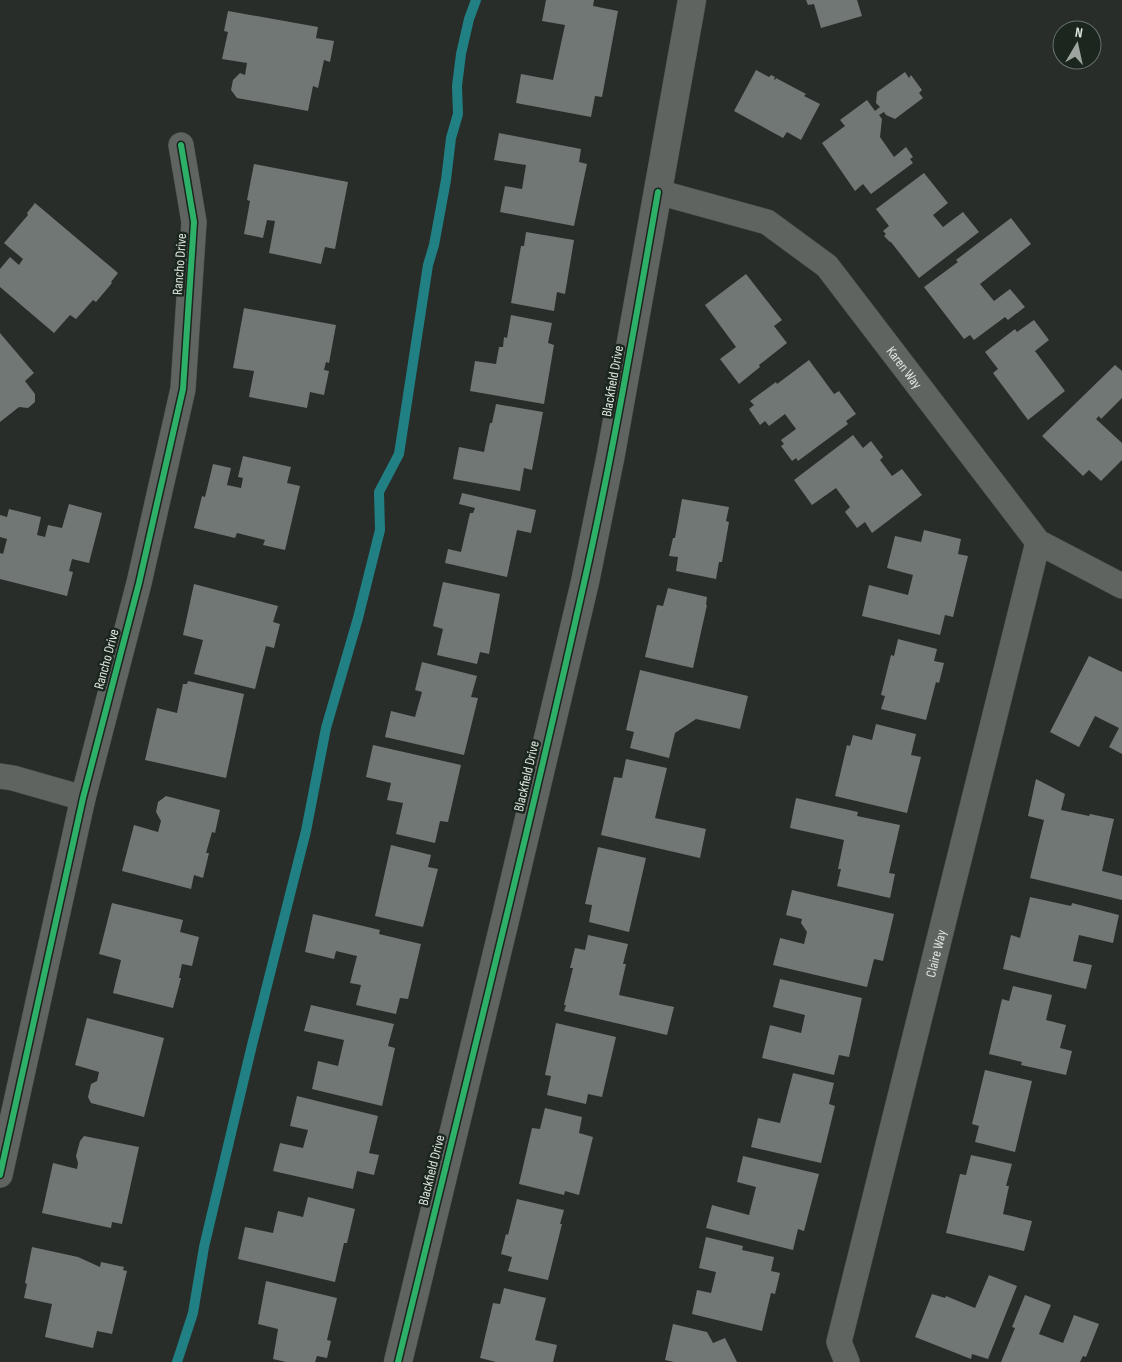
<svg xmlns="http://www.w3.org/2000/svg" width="1122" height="1362" font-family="'Sofia Sans Condensed',sans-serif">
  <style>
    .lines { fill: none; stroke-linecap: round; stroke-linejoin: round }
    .stream { stroke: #218083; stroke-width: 10 }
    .building { fill: #717774 }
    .minor-casing { stroke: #464b47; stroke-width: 26 }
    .tertiary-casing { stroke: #464b47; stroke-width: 29 }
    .minor { stroke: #5f6460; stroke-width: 25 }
    .tertiary { stroke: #5f6460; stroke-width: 28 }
    .cycleway-casing { stroke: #1b261e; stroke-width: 9 }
    .cycleway { stroke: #2db169; stroke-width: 6 }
    .labels { text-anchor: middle; stroke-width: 5; stroke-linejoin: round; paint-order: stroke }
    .street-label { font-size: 14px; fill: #dee5e0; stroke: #1b261e }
  </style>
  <rect width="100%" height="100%" fill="#282d29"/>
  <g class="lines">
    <path class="stream" d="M 177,1362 L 193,1313 L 204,1247 L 252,1045 L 306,831 L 326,728 L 358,618 L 380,530 L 379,492 L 399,454 L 428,265 L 434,245 L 446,180 L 451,138 L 458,114 L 457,86 L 461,54 L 469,19 L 476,0"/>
  </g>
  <g class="building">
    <path d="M 546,0 L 594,0 L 593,6 L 618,11 L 602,97 L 595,96 L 591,117 L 516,103 L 521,74 L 553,80 L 565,25 L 542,21 Z"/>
    <path d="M 806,0 L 857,0 L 862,16 L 821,28 L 814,4 L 808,5 Z"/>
    <path d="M 228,11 L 318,27 L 316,38 L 334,41 L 330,62 L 324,60 L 318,88 L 313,86 L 308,111 L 237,98 L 231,90 L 233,80 L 240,73 L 245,75 L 247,63 L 222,59 L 228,32 L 224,31 Z"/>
    <path d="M 756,70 L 769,77 L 771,75 L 775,77 L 774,79 L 775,80 L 776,78 L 806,94 L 804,96 L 820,104 L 801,140 L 787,132 L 783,138 L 734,111 Z"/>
    <path d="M 905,72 L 909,78 L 911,75 L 922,90 L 919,93 L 923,98 L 895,119 L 886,115 L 884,112 L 879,115 L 882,119 L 880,137 L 894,157 L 906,147 L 913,157 L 910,159 L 913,163 L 871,194 L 863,184 L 855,191 L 822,143 L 845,126 L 840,120 L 867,100 L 875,111 L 880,107 L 876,103 L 877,92 Z"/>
    <path d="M 499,133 L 581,149 L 579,162 L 587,164 L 574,226 L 500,212 L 505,186 L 522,189 L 526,165 L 494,160 Z"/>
    <path d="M 254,164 L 348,182 L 335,249 L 325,247 L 321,264 L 269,253 L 275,221 L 267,220 L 263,238 L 244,234 L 250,201 L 247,200 Z"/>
    <path d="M 924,173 L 948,203 L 933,215 L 943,227 L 963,212 L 979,232 L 919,278 L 891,242 L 890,242 L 884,236 L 886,234 L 883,231 L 889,226 L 876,209 Z"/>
    <path d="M 35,203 L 118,273 L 111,282 L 112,283 L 96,302 L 93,300 L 76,319 L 70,315 L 54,333 L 0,287 L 0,269 L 10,257 L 19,265 L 23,259 L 4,243 L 28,215 L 27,213 Z"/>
    <path d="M 1011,218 L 1031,244 L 980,284 L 994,301 L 1010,289 L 1025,307 L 1008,320 L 1005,317 L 974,340 L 970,335 L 964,339 L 924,287 L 958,262 L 956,260 Z"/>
    <path d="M 526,232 L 574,240 L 565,294 L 557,292 L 554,311 L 511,303 L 521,246 L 524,246 Z"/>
    <path d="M 746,274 L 782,320 L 774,326 L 787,343 L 759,365 L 760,367 L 739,384 L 720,359 L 736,347 L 705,305 Z"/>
    <path d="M 244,308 L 336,325 L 329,363 L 326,362 L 324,370 L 329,371 L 324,395 L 310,392 L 307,408 L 249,397 L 254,371 L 233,368 Z"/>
    <path d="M 511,315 L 552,323 L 548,343 L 554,345 L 544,404 L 470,391 L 475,361 L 496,364 L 499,347 L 503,347 L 504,337 L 507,338 Z"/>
    <path d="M 1034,320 L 1049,340 L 1035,351 L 1065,391 L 1028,420 L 993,373 L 998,369 L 985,352 L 1015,329 L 1017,332 Z"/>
    <path d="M 0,333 L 34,373 L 25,381 L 35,394 L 35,402 L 28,408 L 19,407 L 0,422 Z"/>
    <path d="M 809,360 L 834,394 L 839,391 L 856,414 L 846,421 L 848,424 L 798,461 L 796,458 L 792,461 L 781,446 L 784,444 L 781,440 L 796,429 L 785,414 L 769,426 L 765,421 L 760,425 L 749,409 L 754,405 L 750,401 L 776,382 L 777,384 Z"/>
    <path d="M 1115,365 L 1122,371 L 1122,398 L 1101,419 L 1099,416 L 1096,419 L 1122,443 L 1122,460 L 1101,481 L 1089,470 L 1083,476 L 1042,436 Z"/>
    <path d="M 496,404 L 543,412 L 532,470 L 524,468 L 520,491 L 453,479 L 459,447 L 484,452 L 490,423 L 492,423 Z"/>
    <path d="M 853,435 L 863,448 L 871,441 L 883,457 L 880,460 L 892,476 L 902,469 L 922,495 L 872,533 L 865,522 L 857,528 L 845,512 L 850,507 L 836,488 L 812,505 L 794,480 Z"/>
    <path d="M 243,456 L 291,467 L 287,483 L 300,486 L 285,550 L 263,545 L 265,540 L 237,533 L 235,538 L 194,528 L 202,496 L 205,497 L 213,464 L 231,468 L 227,485 L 241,488 L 243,478 L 238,477 Z"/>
    <path d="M 462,493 L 536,510 L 531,533 L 517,530 L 507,577 L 445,563 L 448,549 L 461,552 L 470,513 L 473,513 L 475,508 L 459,504 Z"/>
    <path d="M 682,499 L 729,507 L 726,521 L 729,522 L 722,562 L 719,562 L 716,579 L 676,571 L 678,557 L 669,556 L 673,538 L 675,538 Z"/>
    <path d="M 69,504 L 102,513 L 89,563 L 72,559 L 69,571 L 73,572 L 67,596 L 0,579 L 0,553 L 3,554 L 7,539 L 0,537 L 0,515 L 7,517 L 9,509 L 41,517 L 37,535 L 45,537 L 48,525 L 62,528 Z"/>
    <path d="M 924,530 L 961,539 L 958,554 L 968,556 L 953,617 L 945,615 L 940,635 L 862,616 L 869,585 L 908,595 L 913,575 L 887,568 L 895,536 L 921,542 Z"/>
    <path d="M 443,582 L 500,594 L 489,654 L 480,652 L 477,664 L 437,655 L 443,629 L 433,626 Z"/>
    <path d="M 194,584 L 278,606 L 273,622 L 280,624 L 274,648 L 266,646 L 255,689 L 194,674 L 203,640 L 183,635 Z"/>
    <path d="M 668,588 L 707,597 L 706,605 L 707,605 L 693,668 L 645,657 L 657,605 L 663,606 Z"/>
    <path d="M 898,639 L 937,649 L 934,661 L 944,663 L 939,683 L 936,682 L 926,720 L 881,709 L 885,696 L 881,695 L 891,655 L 894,656 Z"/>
    <path d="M 1089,656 L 1122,672 L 1122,754 L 1109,747 L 1119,728 L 1095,716 L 1079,747 L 1050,732 Z"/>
    <path d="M 422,662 L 477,676 L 471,697 L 478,698 L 464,755 L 385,737 L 391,711 L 415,717 L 422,692 L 415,690 Z"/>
    <path d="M 640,670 L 748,696 L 740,729 L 696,719 L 675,733 L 669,758 L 630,748 L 634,732 L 626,730 Z"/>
    <path d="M 188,681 L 244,694 L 226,778 L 145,760 L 157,708 L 177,713 L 183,684 L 187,684 Z"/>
    <path d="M 876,724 L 916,734 L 911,755 L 921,757 L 907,813 L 835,796 L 847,745 L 850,746 L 853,735 L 872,740 Z"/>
    <path d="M 373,745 L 461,765 L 448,822 L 440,821 L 435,843 L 396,834 L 403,803 L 387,800 L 391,783 L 366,777 Z"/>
    <path d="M 626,759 L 667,768 L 655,818 L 706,829 L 700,858 L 601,835 L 614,777 L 622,778 Z"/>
    <path d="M 1036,779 L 1065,794 L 1061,810 L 1089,816 L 1090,814 L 1114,819 L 1102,871 L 1122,876 L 1122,900 L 1030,878 L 1044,820 L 1028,816 Z"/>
    <path d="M 166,796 L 220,810 L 215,833 L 212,832 L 206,853 L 209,853 L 203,878 L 194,875 L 191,889 L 122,871 L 134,825 L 158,832 L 161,821 L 156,812 L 158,802 Z"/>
    <path d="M 796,798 L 858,812 L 857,816 L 900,825 L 889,873 L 895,874 L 890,898 L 837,886 L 841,869 L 838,869 L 844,840 L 790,828 Z"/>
    <path d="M 391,845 L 431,855 L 428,867 L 438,869 L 423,927 L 375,916 Z"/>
    <path d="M 598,847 L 646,858 L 629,932 L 589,922 L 592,905 L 585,904 Z"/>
    <path d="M 792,890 L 894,914 L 883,961 L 874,959 L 867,987 L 773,965 L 780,938 L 804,944 L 807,932 L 801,923 L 802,919 L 786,915 Z"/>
    <path d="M 1030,897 L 1071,906 L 1072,903 L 1119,915 L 1113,943 L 1079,935 L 1073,961 L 1092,965 L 1086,989 L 1003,969 L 1011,935 L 1020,938 Z"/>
    <path d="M 112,903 L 183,920 L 180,932 L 199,937 L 192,966 L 182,964 L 179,978 L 181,978 L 173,1008 L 113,993 L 121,960 L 99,954 Z"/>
    <path d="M 313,914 L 380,930 L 379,934 L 421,944 L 408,999 L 400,998 L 396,1014 L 356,1005 L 361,985 L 350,983 L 357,956 L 336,951 L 334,959 L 305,952 Z"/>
    <path d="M 588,935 L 628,944 L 623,964 L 626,964 L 619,995 L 674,1007 L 667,1035 L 564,1011 L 566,1005 L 564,1005 L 573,968 L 570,968 L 575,948 L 585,950 Z"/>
    <path d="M 780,979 L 862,998 L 849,1057 L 839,1055 L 834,1075 L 762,1058 L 770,1025 L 801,1033 L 805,1015 L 773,1007 Z"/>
    <path d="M 1013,986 L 1052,995 L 1046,1020 L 1066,1025 L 1060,1048 L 1072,1051 L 1066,1075 L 1021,1065 L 1022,1062 L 989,1054 L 1002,999 L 1009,1001 Z"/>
    <path d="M 311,1005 L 394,1024 L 388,1046 L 395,1048 L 382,1106 L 312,1089 L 318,1061 L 338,1066 L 344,1040 L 304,1031 Z"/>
    <path d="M 87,1018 L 164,1038 L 144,1117 L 91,1103 L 88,1097 L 91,1084 L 97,1081 L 99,1072 L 75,1065 Z"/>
    <path d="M 556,1023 L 616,1037 L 602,1097 L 588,1094 L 586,1104 L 547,1095 L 551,1076 L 545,1075 Z"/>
    <path d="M 985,1070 L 1032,1081 L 1015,1152 L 975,1142 L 979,1126 L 972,1124 Z"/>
    <path d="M 793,1073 L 834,1083 L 829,1104 L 835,1106 L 821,1163 L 751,1147 L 758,1118 L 780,1123 Z"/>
    <path d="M 297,1096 L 378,1116 L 369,1153 L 379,1155 L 374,1175 L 357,1171 L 353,1189 L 273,1171 L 280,1143 L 303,1148 L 308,1130 L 290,1126 Z"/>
    <path d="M 545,1108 L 582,1117 L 579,1133 L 593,1137 L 579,1195 L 565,1191 L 564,1195 L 519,1184 L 532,1128 L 540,1129 Z"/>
    <path d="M 84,1136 L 139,1147 L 122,1224 L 112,1222 L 111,1228 L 42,1213 L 53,1163 L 77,1169 L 78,1163 L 76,1156 L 80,1141 Z"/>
    <path d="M 971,1155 L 1012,1164 L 1006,1186 L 1009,1186 L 1003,1214 L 1032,1221 L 1024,1251 L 946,1233 L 960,1174 L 966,1175 Z"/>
    <path d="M 743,1156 L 819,1174 L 804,1231 L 798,1229 L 793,1250 L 706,1228 L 712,1205 L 749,1215 L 756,1187 L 737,1182 Z"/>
    <path d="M 308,1197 L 355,1209 L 347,1243 L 344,1243 L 335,1282 L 238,1259 L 245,1227 L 273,1233 L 278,1211 L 303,1217 Z"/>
    <path d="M 517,1199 L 564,1210 L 560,1224 L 562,1224 L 548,1280 L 508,1271 L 512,1257 L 501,1254 L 506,1234 L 508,1235 Z"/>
    <path d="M 706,1237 L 743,1246 L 742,1250 L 774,1257 L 771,1271 L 780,1273 L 775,1294 L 771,1293 L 762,1331 L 692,1314 L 697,1290 L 711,1293 L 716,1272 L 699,1268 Z"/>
    <path d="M 32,1247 L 78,1257 L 100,1267 L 101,1262 L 124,1267 L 123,1270 L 127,1271 L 112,1334 L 97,1331 L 93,1348 L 45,1337 L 52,1304 L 24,1298 L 27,1284 L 25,1283 Z"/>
    <path d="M 989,1275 L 1017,1286 L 988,1359 L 972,1354 L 971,1359 L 915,1337 L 932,1294 L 945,1298 L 946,1296 L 975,1308 Z"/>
    <path d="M 266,1281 L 337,1298 L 327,1340 L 331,1341 L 327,1358 L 317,1356 L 315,1362 L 286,1362 L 273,1359 L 278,1329 L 258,1324 Z"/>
    <path d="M 504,1288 L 546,1298 L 535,1340 L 557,1345 L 553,1362 L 496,1362 L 480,1358 L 493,1303 L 500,1304 Z"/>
    <path d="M 1025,1295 L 1051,1305 L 1039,1334 L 1063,1343 L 1074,1315 L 1099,1324 L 1086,1357 L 1083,1356 L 1080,1362 L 1001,1362 L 1015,1328 L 1012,1327 Z"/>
    <path d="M 673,1324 L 707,1332 L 713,1343 L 725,1338 L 737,1362 L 674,1362 L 665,1360 Z"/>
  </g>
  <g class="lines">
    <g class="minor-casing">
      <g id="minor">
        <path id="s1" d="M 658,192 L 767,222 L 827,266 L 1038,542 L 1122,586"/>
        <path d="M 0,776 L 13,778 L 83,798"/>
        <path d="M 0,1175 L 83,798 L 139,583 L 183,389 L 194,222 L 181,145"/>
        <path id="s2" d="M 847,1362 L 839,1342 L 1038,542"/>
      </g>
    </g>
    <g class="tertiary-casing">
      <path id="tertiary" d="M 398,1362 L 505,920 L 585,582 L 611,454 L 692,0"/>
    </g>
    <use href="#minor" class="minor"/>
    <use href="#tertiary" class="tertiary"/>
    <g class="cycleway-casing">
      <g id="cycleway">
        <path d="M 0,1175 L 83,798 L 139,583 L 183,389 L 194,222 L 181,145"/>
        <path d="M 398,1362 C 461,1103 526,843 584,583 C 613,454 635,323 658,192"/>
      </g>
    </g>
    <use href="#cycleway" class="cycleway"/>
  </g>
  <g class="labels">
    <g class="street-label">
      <text transform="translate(179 264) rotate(-86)" y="5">Rancho Drive</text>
      <text dy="5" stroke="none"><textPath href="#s1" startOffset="315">Karen Way</textPath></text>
      <text transform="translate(612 381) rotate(-80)" y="5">Blackfield Drive</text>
      <text transform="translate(106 659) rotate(-75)" y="5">Rancho Drive</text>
      <text transform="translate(526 776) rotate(-77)" y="5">Blackfield Drive</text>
      <text dy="5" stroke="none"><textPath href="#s2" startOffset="422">Claire Way</textPath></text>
      <text transform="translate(431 1170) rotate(-76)" y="5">Blackfield Drive</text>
    </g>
  </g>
  <g transform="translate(1077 45) rotate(9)"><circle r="24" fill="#1b261e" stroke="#69726c"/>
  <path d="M0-4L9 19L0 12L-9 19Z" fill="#9ea5a0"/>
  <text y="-8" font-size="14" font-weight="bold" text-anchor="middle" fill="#dee5e0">N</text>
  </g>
</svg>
